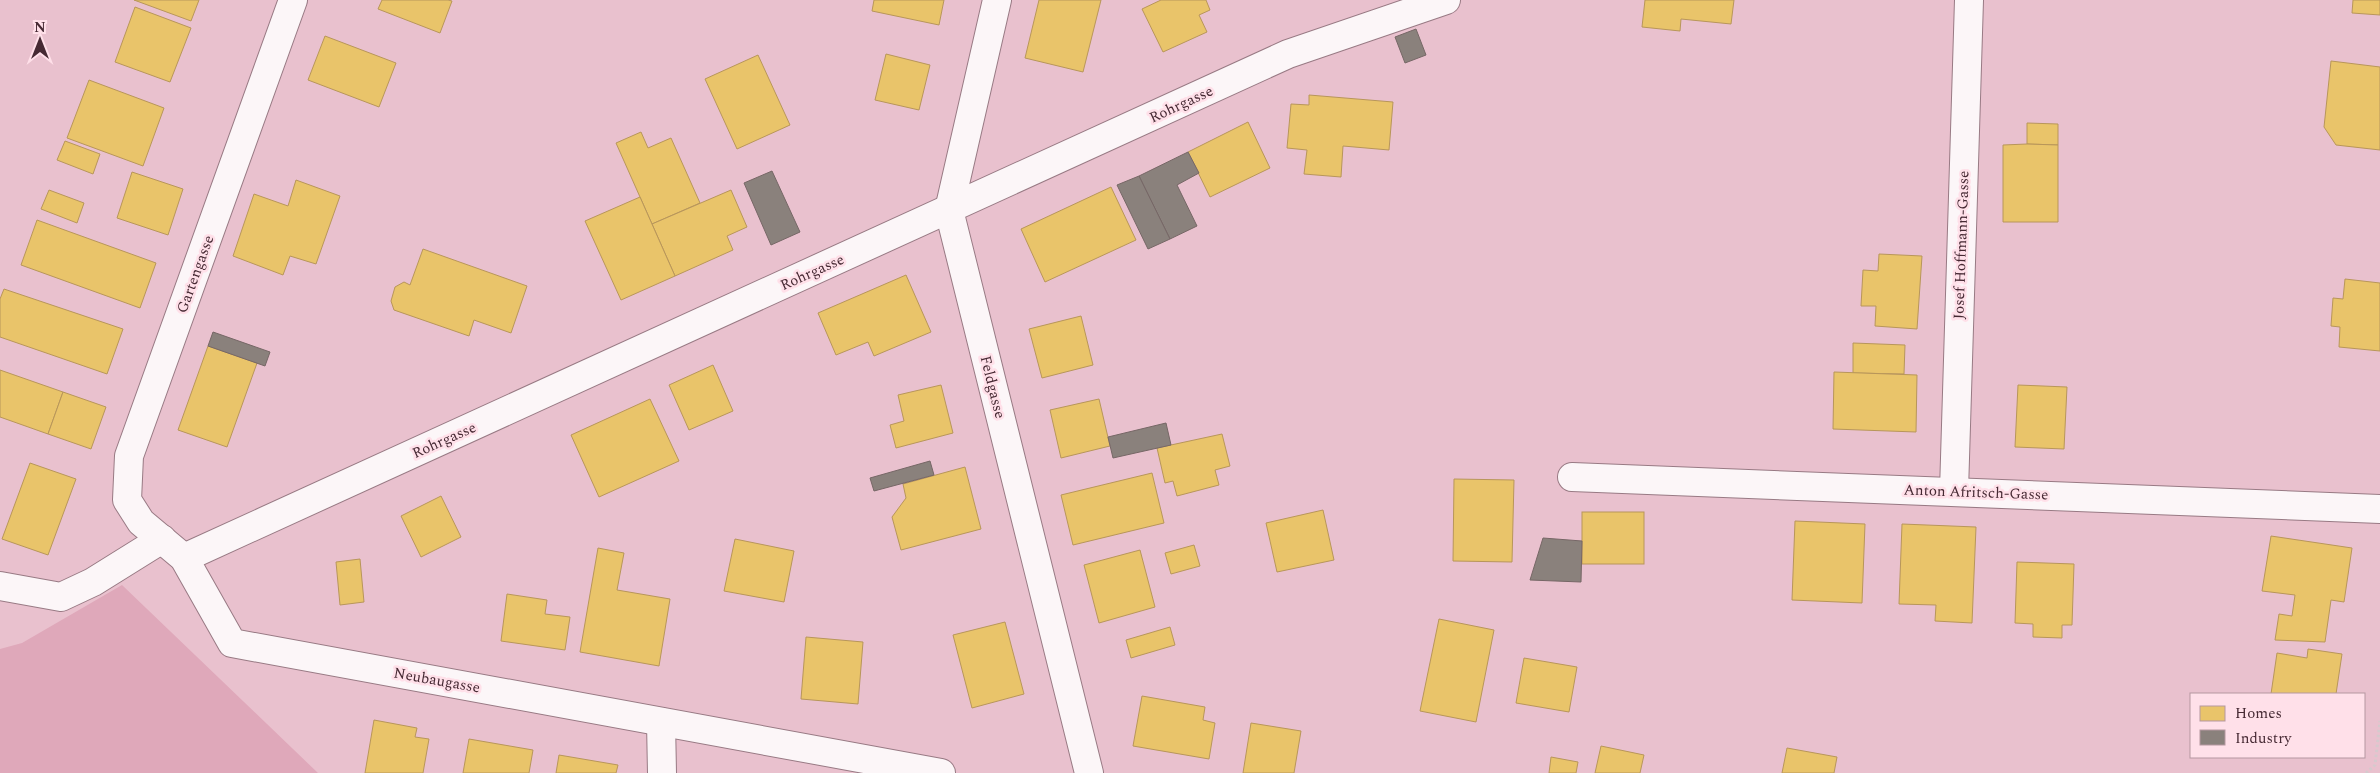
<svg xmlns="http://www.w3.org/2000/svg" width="2380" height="773" font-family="Spectral,serif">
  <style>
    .green { fill: #dfa8ba }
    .homes { fill: #e9c46a; stroke: #b8965a }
    .industry { fill: #8a817c; stroke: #766766 }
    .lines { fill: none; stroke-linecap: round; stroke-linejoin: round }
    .minor-casing { stroke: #987a84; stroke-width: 30 }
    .path { stroke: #d5cacd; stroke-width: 3; stroke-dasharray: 2.5 2.5; stroke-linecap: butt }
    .minor { stroke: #fcf6f8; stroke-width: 28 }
    .labels { text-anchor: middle; stroke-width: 5; stroke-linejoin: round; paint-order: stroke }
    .street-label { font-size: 15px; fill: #462933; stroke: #ffe0e9 }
  </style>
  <rect width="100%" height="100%" fill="#e9c1ce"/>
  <path class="green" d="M 122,585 L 318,773 L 0,773 L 0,649 L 22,643 Z"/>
  <g class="homes">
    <path d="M 134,0 L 199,0 L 191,21 Z"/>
    <path d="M 382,0 L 448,0 L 452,1 L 440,33 L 378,9 Z"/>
    <path d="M 874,0 L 944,0 L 939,25 L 872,11 Z"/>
    <path d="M 1039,0 L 1101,0 L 1083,72 L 1025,58 Z"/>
    <path d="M 1161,0 L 1206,0 L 1210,10 L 1199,15 L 1207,32 L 1163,52 L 1142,9 Z"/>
    <path d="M 1645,0 L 1734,0 L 1731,24 L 1681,19 L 1680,31 L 1642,27 Z"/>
    <path d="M 2353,0 L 2380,0 L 2380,15 L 2352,13 Z"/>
    <path d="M 135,7 L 191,28 L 170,82 L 115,62 Z"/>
    <path d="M 325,36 L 396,63 L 379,107 L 308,80 Z"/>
    <path d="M 886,54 L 930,65 L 919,110 L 875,100 Z"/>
    <path d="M 758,55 L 790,125 L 737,149 L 705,79 Z"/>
    <path d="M 2331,61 L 2380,67 L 2380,150 L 2336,145 L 2324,127 Z"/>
    <path d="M 89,80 L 164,108 L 143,166 L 67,138 Z"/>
    <path d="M 1309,95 L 1393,102 L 1389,150 L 1343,146 L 1341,177 L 1304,174 L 1307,150 L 1287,148 L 1291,104 L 1309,105 Z"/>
    <path d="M 1248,122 L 1270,168 L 1210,197 L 1188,152 Z"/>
    <path d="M 2027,123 L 2058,124 L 2058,145 L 2027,144 Z"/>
    <path d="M 641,132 L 648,148 L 671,138 L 700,203 L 652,224 L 616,143 Z"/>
    <path d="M 65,141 L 100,154 L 93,174 L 57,160 Z"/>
    <path d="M 2027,144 L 2058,145 L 2058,222 L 2003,222 L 2003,145 Z"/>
    <path d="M 132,172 L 183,189 L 168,235 L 117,218 Z"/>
    <path d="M 296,180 L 340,196 L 316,264 L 290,256 L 283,275 L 233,256 L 254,194 L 288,206 Z"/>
    <path d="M 1111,187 L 1136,240 L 1045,282 L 1021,229 Z"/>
    <path d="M 49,190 L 84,203 L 77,223 L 41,209 Z"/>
    <path d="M 731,190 L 747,227 L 727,236 L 733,250 L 675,276 L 652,224 Z"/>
    <path d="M 640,197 L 675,276 L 621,300 L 585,221 Z"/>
    <path d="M 37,220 L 156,263 L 140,308 L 21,265 Z"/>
    <path d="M 423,249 L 527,286 L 511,333 L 474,320 L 469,336 L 394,310 L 391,301 L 395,287 L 404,282 L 410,285 Z"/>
    <path d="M 1879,254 L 1922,256 L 1917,329 L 1875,326 L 1876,306 L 1861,306 L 1863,270 L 1878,271 Z"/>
    <path d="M 906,275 L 931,332 L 874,356 L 868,342 L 836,355 L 818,313 Z"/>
    <path d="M 2345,279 L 2380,283 L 2380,351 L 2339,347 L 2340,327 L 2331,326 L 2333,298 L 2343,299 Z"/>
    <path d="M 4,289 L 123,329 L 107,374 L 0,337 L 0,299 Z"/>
    <path d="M 1081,316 L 1093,365 L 1042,378 L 1029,329 Z"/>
    <path d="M 1853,343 L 1905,345 L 1904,374 L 1853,373 Z"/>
    <path d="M 208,346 L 257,363 L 227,447 L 178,430 Z"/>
    <path d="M 713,365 L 733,411 L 689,430 L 669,385 Z"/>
    <path d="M 0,370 L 63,392 L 48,434 L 0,417 Z"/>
    <path d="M 1834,372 L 1917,375 L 1916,432 L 1833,429 Z"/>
    <path d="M 941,385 L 953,433 L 896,448 L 890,425 L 904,421 L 898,395 Z"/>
    <path d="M 2018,385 L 2067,387 L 2064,449 L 2015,447 Z"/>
    <path d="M 63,392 L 106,407 L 91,449 L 48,434 Z"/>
    <path d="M 650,399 L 679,461 L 599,497 L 571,435 Z"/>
    <path d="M 1099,399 L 1110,446 L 1061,458 L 1050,410 Z"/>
    <path d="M 1222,434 L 1230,466 L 1215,470 L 1219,485 L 1177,496 L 1173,481 L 1165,483 L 1157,448 Z"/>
    <path d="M 30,463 L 76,479 L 48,555 L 2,539 Z"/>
    <path d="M 965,467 L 981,529 L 901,550 L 892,517 L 906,498 L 903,484 Z"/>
    <path d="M 1152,473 L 1164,523 L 1073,545 L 1061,495 Z"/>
    <path d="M 1454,479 L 1514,480 L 1512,562 L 1453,561 Z"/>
    <path d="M 441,496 L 461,537 L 421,557 L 401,516 Z"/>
    <path d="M 1323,510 L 1334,560 L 1277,572 L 1266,523 Z"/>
    <rect x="1582" y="512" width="62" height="52"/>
    <path d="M 1795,521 L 1865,524 L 1862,603 L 1792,600 Z"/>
    <path d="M 1902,524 L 1976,527 L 1972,623 L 1935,621 L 1936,605 L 1899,604 Z"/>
    <path d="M 2271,536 L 2352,548 L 2344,602 L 2331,600 L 2325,642 L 2275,640 L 2279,614 L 2292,616 L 2295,595 L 2262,591 Z"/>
    <path d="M 735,539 L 794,551 L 784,602 L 724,591 Z"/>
    <path d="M 1194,545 L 1200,566 L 1171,574 L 1165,553 Z"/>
    <path d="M 598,548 L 624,553 L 617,590 L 670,599 L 659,666 L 580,652 Z"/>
    <path d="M 1140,550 L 1155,607 L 1099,623 L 1084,565 Z"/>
    <path d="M 360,559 L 364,602 L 340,605 L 336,562 Z"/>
    <path d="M 2017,562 L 2074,564 L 2072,625 L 2062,625 L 2062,638 L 2033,637 L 2033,624 L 2015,623 Z"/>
    <path d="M 507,594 L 547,600 L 545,614 L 570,617 L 565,650 L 501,641 Z"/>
    <path d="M 1439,619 L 1494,630 L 1476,722 L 1420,711 Z"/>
    <path d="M 1005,622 L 1024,694 L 972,708 L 953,635 Z"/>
    <path d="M 1170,627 L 1175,645 L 1131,658 L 1126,640 Z"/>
    <path d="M 806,637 L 863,642 L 858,704 L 801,699 Z"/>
    <path d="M 2308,649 L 2342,654 L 2336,694 L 2271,694 L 2277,653 L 2307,658 Z"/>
    <path d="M 1524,658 L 1577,667 L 1569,712 L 1516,703 Z"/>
    <path d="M 1142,696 L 1205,707 L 1203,720 L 1215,723 L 1209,759 L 1133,746 Z"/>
    <path d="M 374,720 L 417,728 L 415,737 L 429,739 L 423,773 L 365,773 Z"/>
    <path d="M 1251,723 L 1301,731 L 1294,773 L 1243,773 Z"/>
    <path d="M 469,739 L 533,750 L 529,773 L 463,773 Z"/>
    <path d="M 1601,746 L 1644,755 L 1640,773 L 1595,773 Z"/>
    <path d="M 1787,748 L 1837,757 L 1834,773 L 1782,773 Z"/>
    <path d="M 559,755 L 618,765 L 616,773 L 556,773 Z"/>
    <path d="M 1551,757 L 1578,762 L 1576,773 L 1549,773 Z"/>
  </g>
  <g class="industry">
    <path d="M 1416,29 L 1426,55 L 1405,63 L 1395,37 Z"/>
    <path d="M 1188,152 L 1199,173 L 1177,185 L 1197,226 L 1170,239 L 1139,176 Z"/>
    <path d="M 772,171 L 800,232 L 771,245 L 744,183 Z"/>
    <path d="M 1139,176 L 1170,239 L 1148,249 L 1117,185 Z"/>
    <path d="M 213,332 L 270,352 L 265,366 L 208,346 Z"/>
    <path d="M 1166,423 L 1171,445 L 1113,458 L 1108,437 Z"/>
    <path d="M 930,461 L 934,475 L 874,491 L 870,478 Z"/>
    <path d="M 1543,538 L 1582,541 L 1581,582 L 1530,580 Z"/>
  </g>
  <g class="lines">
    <g class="minor-casing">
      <g id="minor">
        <path d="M 293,0 L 129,456 L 127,500 L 141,522 L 184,558 L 232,643 L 941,773"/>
        <path d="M 997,0 L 949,210 L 1089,773"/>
        <path d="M 1572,477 L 2380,509"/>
        <path d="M 1954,491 L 1969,0"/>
        <path d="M 184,558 L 1288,54 L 1446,0"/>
        <path d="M 0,586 L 61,597 L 93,582 L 162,539"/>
        <path d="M 661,722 L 662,773"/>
      </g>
    </g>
    <path class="path" d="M 2366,773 L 2375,765 L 2380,721"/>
    <use href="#minor" class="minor"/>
  </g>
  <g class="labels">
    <g class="street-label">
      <text transform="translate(1181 104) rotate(-25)" y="5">Rohrgasse</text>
      <text transform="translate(1961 245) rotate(-88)" y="5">Josef Hoffmann-Gasse</text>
      <text transform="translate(812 272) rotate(-24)" y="5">Rohrgasse</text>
      <text transform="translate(195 274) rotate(-70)" y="5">Gartengasse</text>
      <text transform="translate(993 387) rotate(76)" y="5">Feldgasse</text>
      <text transform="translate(444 440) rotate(-24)" y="5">Rohrgasse</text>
      <text transform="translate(1976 492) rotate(2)" y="5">Anton Afritsch-Gasse</text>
      <text transform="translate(437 680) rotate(10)" y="5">Neubaugasse</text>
    </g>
  </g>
  <rect x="2190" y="693" width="175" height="65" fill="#ffe0e9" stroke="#b597a0"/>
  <rect x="2200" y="706" width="25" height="15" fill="#e9c46a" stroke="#b597a0"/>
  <text x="2235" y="718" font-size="15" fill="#462933">Homes</text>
  <rect x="2200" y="730" width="25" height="15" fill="#8a817c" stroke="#b597a0"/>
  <text x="2235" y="743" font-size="15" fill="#462933">Industry</text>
  <g transform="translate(40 40)" stroke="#ffe0e9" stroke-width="4" paint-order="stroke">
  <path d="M0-4L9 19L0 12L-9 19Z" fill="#462933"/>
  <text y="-8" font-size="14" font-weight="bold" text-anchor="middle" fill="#462933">N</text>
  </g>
</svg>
